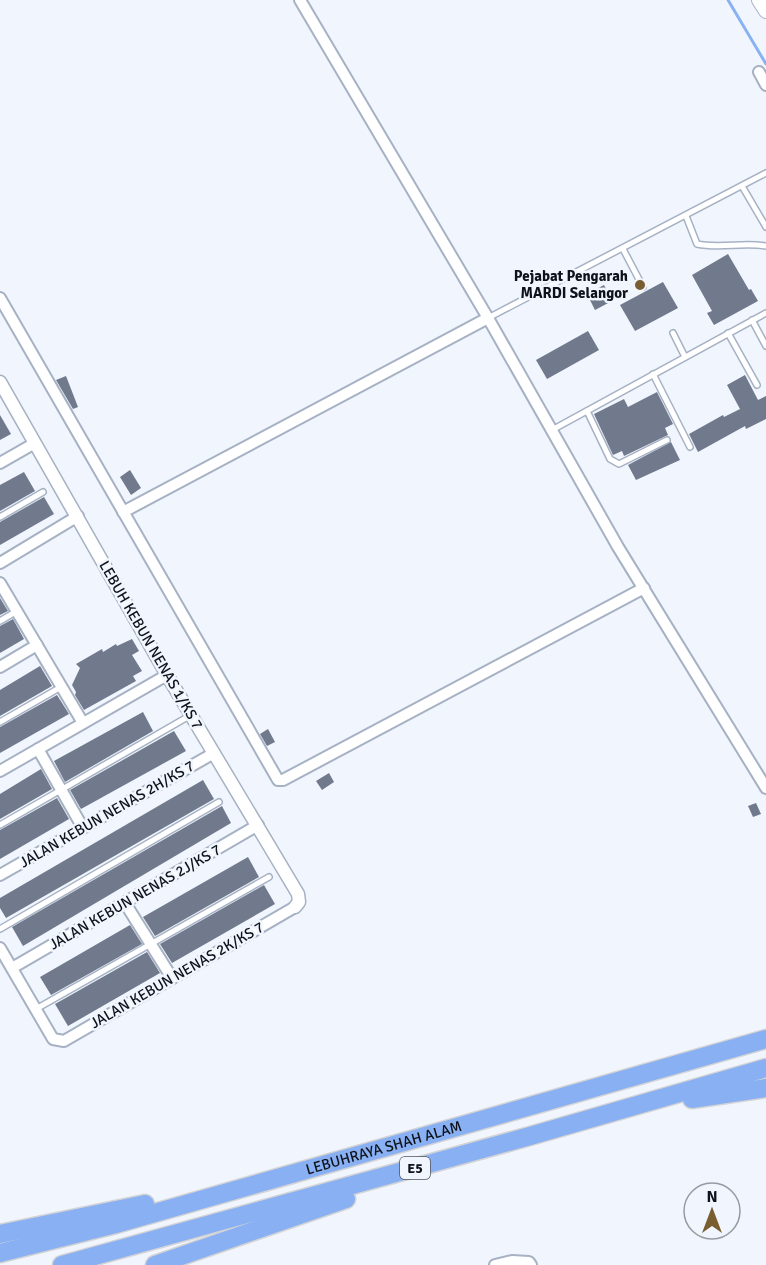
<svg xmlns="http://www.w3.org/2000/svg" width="766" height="1265" font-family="Signika,sans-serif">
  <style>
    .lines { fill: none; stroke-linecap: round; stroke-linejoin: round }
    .stream { stroke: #8ab2f2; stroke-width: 3 }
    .building { fill: #707a8c }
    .service-casing { stroke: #a6b2c4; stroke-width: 8 }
    .minor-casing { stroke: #a6b2c4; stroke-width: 14 }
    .tertiary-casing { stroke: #a6b2c4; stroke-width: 15 }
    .secondary-casing { stroke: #a6b2c4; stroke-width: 16 }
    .motorway-casing { stroke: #d4d4d6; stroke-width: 21 }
    .service { stroke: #fff; stroke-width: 5 }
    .minor { stroke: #fff; stroke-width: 10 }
    .tertiary { stroke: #fff; stroke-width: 12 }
    .secondary { stroke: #fff; stroke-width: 14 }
    .motorway { stroke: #88b0f2; stroke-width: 18 }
    .poi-dot { fill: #785e30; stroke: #f1f6fe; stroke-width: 2 }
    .labels { text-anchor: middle; stroke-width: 5; stroke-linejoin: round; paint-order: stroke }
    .shield { fill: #f1f6fe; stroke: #52565e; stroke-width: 1.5 }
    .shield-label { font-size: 14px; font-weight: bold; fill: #0e1219 }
    .poi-label { font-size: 15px; font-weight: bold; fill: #0e1219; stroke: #f1f6fe; text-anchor: end }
    .street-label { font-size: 15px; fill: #0e1219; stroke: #f1f6fe }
  </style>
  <rect width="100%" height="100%" fill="#f1f6fe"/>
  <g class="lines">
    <path class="stream" d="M 728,0 L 766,64"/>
  </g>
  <g class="building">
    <path d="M 728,254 L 749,290 L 751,289 L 758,301 L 714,325 L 707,313 L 712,311 L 692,275 Z"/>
    <path d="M 663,282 L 678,308 L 635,331 L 620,305 Z"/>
    <path d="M 604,285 L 612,301 L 595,310 L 587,294 Z"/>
    <path d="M 588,331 L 599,350 L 547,379 L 536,360 Z"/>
    <path d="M 745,375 L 758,400 L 766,396 L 766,419 L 746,429 L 745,426 L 698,452 L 689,434 L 723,415 L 724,417 L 740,409 L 727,385 Z"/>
    <path d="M 66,376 L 78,407 L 73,409 L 56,380 Z"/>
    <path d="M 657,392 L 673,424 L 665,428 L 668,435 L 624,456 L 622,451 L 613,455 L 594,414 L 624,399 L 628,407 Z"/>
    <path d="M 0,415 L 11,434 L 0,440 Z"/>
    <path d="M 671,442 L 680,460 L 636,480 L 628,465 Z"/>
    <path d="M 130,470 L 141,488 L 131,495 L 120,477 Z"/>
    <path d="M 24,472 L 35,491 L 0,511 L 0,485 Z"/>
    <path d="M 44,497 L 54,514 L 0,545 L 0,522 Z"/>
    <path d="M 0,598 L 8,611 L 0,615 Z"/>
    <path d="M 13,619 L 24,639 L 0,653 L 0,626 Z"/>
    <path d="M 132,639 L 139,651 L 132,655 L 142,671 L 133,676 L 136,681 L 84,710 L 75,695 L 76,692 L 72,685 L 80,668 L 76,664 L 102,649 L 103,652 L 116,644 L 117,646 Z"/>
    <path d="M 40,666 L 52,686 L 0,716 L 0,690 Z"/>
    <path d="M 57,695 L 69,714 L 0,753 L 0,727 Z"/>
    <path d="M 143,712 L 153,731 L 65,782 L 54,761 Z"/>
    <path d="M 268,729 L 275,742 L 267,746 L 260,734 Z"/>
    <path d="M 174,731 L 186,751 L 81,809 L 70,790 Z"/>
    <path d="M 41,769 L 52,789 L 0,819 L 0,794 Z"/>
    <path d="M 329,773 L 334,782 L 322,790 L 316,781 Z"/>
    <path d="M 203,780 L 214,799 L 6,918 L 0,908 L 0,898 Z"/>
    <path d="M 57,798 L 69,819 L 0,859 L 0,830 Z"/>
    <path d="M 756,803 L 761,814 L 753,817 L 748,806 Z"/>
    <path d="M 222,806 L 231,823 L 23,946 L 12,927 Z"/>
    <path d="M 248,857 L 259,877 L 155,936 L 143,917 Z"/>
    <path d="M 264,885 L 275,904 L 172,963 L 160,944 Z"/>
    <path d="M 130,925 L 142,944 L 51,995 L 40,977 Z"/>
    <path d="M 147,952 L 160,973 L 68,1026 L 55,1004 Z"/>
  </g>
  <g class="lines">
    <g class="service-casing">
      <g id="service">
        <path d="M 742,186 L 766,227"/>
        <path d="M 686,216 L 697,244 C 719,249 743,242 766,246"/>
        <path d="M 623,249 L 643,287"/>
        <path d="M 488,318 L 766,173"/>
        <path d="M 752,320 L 766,346"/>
        <path d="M 673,333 L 685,357"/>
        <path d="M 728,333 L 757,385"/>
        <path d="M 653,374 L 690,447"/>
        <path d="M 587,411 L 610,459 L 619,464 L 667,440"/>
        <path d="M 552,430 L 766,313"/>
        <path d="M 0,517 L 43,492"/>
        <path d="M 0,621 L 17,611"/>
        <path d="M 0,722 L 61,687"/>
        <path d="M 0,825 L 191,715"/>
        <path d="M 0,929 L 219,802"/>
        <path d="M 36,1009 L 269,877"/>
      </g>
    </g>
    <g class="minor-casing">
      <g id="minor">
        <path d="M 300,0 L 488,318 L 618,547 L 766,788"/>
        <path d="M 759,72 L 766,85"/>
        <path d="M 0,298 L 278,780 L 283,780 L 644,588"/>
        <path d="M 0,463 L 35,443"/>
        <path d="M 123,512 L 488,318"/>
        <path d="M 0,563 L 78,516"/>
        <path d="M 0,583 L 83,723"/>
        <path d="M 0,667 L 37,645"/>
        <path d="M 38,749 L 83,828"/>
        <path d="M 0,771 L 167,675"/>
        <path d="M 0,875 L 214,753"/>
        <path d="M 125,903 L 172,978"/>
        <path d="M 0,948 L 53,1039 L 64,1041 L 295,907"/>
        <path d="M 12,968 L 258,825"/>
        <path d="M 495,1265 L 512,1261 L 529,1262 L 531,1265"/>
      </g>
    </g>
    <g class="tertiary-casing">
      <path id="tertiary" d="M 0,382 L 167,675 L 298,894 L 299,902 L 295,907"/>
    </g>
    <g class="secondary-casing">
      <path id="secondary" d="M 759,0 L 766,11"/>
    </g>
    <g class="motorway-casing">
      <g id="motorway">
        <path d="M 692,1099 L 766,1088"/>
        <path d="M 0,1234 L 145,1204"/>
        <path id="s1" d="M 0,1253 L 116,1224 L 766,1039"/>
        <path d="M 62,1265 L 530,1136 L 766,1068"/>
        <path d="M 155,1265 L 346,1199"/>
      </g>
    </g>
    <use href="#service" class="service"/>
    <use href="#minor" class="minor"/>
    <use href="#tertiary" class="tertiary"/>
    <use href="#secondary" class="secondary"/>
    <use href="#motorway" class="motorway"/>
  </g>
  <circle class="poi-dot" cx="640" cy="285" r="6"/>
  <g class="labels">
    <rect class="shield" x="400" y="1157" width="30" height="22" rx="4.5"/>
    <g class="shield-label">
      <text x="415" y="1173">E5</text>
    </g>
    <g class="poi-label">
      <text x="628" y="281">Pejabat Pengarah<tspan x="628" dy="17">MARDI Selangor</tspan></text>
    </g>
    <g class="street-label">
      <text transform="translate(151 645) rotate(60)" y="5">LEBUH KEBUN NENAS 1/KS 7</text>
      <text transform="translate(107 814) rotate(-30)" y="5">JALAN KEBUN NENAS 2H/KS 7</text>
      <text transform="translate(135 897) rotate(-30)" y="5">JALAN KEBUN NENAS 2J/KS 7</text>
      <text transform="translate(177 975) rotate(-30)" y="5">JALAN KEBUN NENAS 2K/KS 7</text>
      <text dy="5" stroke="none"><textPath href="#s1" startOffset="398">LEBUHRAYA SHAH ALAM</textPath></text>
    </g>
  </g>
  <g transform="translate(712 1211)"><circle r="28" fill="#f1f6fe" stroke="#969ba2" stroke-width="1.5"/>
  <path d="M0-4.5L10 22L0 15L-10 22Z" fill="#785e30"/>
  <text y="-9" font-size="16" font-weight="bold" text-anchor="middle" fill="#0e1219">N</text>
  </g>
</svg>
